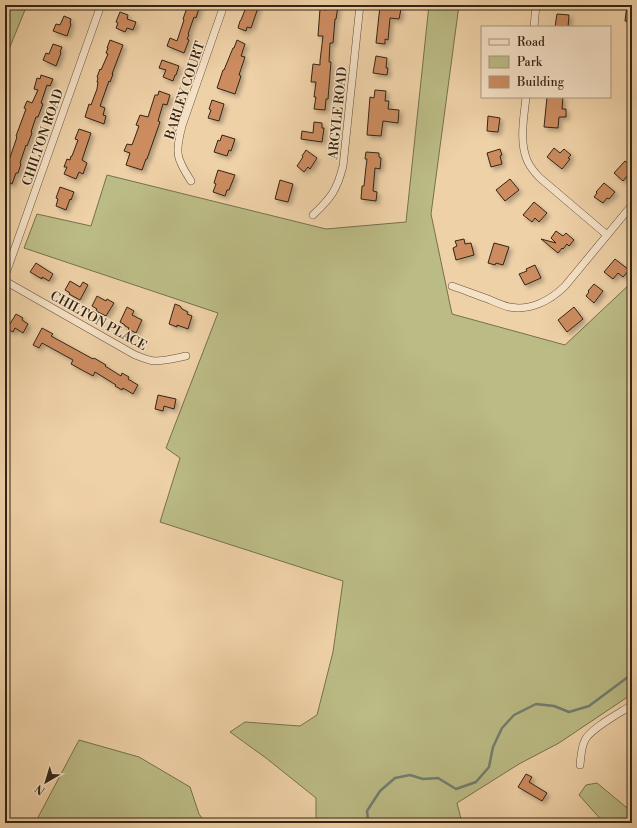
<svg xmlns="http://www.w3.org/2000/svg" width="637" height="828" font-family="'Libre Bodoni',serif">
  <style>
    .green { fill: #bbbb85; stroke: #77704d }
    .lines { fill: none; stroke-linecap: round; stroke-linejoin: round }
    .stream { stroke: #717d70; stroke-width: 2.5 }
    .building { fill: #cc8c61; stroke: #332515; filter: url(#shadow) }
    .minor-casing { stroke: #62503a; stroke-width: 8 }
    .minor { stroke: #f5e1c6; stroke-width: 7 }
    .labels { text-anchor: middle; stroke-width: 3; stroke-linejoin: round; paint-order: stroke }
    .street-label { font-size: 13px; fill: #332515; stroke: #f5e1c6 }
  </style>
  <defs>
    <filter id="shadow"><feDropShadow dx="3" dy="3" stdDeviation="2" flood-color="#0004"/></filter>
  </defs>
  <rect width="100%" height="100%" fill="#efd1a7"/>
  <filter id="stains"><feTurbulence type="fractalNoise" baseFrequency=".005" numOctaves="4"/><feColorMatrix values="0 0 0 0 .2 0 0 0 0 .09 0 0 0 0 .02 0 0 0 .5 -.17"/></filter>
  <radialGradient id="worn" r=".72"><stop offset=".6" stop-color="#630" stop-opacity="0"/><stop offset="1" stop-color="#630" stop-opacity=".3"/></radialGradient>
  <g class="green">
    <path d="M 5,5 L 27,5 L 5,59 Z"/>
    <path d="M 429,5 L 459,5 L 431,214 L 452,314 L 565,345 L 632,282 L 632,694 L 559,743 L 519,764 L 457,803 L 462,823 L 316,823 L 316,798 L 266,758 L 230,732 L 245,722 L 300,726 L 317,715 L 333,652 L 343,581 L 160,522 L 180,458 L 166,448 L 218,313 L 24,248 L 37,214 L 91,226 L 107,175 L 326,229 L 406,222 Z"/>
    <path d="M 79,740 L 139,757 L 190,787 L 199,814 L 206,823 L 35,823 Z"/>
    <path d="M 597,783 L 632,812 L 632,823 L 604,823 L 579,795 L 586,785 Z"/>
  </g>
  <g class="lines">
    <path class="stream" d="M 368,823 L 368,820 L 367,811 L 380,791 L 395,778 L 410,775 L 423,779 L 438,778 L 456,789 L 476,782 L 489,767 L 493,747 L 502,728 L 514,715 L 536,704 L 554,706 L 569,712 L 589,706 L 632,674"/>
  </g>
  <g class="building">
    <path d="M 188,5 L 200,5 L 196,18 L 194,17 L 188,34 L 189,35 L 187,39 L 189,40 L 184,53 L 167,46 L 170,38 L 177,41 L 184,20 L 183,19 Z"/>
    <path d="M 247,5 L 259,5 L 251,28 L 247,27 L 246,31 L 238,28 L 240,21 L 241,20 Z"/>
    <path d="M 326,5 L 338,6 L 336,19 L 335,19 L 333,43 L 330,43 L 329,62 L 331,62 L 328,99 L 326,99 L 325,110 L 314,109 L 316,97 L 314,97 L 316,82 L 311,82 L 313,64 L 320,65 L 320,61 L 323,36 L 318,36 L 320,9 L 326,10 Z"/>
    <path d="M 383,5 L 394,5 L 393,8 L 401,9 L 399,19 L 390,18 L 388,40 L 385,39 L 385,44 L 376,43 L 380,6 Z"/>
    <path d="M 627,5 L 632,5 L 632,22 L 625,21 Z"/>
    <path d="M 120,12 L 128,15 L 127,19 L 136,22 L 133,30 L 127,28 L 125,32 L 116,28 L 118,23 L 116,22 Z"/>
    <path d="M 557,14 L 569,15 L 568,27 L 555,27 Z"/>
    <path d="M 64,16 L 71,19 L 70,23 L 71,24 L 67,36 L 53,31 L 56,24 L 60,25 Z"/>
    <path d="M 110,40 L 123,45 L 112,74 L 113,74 L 110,82 L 109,81 L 100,106 L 105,108 L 103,115 L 106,116 L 104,124 L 85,117 L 89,104 L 91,105 L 97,89 L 98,82 L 97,82 L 98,78 L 97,77 L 100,69 L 101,70 L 108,54 L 106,53 L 108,48 L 107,48 Z"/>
    <path d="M 237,40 L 245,44 L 241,56 L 245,57 L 239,75 L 241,76 L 235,94 L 217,88 L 223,70 L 224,70 L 233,48 L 234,48 Z"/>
    <path d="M 53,44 L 62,47 L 60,52 L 61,53 L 56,66 L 43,60 L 46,53 L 49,54 Z"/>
    <path d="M 376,56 L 387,58 L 386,68 L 388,68 L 387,75 L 373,73 Z"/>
    <path d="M 162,60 L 179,66 L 176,75 L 175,75 L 173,81 L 163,77 L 166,70 L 159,68 Z"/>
    <path d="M 41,75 L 53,79 L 50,86 L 47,85 L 41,103 L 43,104 L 38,117 L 36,117 L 31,132 L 32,133 L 27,146 L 26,145 L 20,163 L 21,164 L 18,173 L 16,173 L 12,184 L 5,181 L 5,172 L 17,137 L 16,136 L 26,109 L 24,108 L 27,101 L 32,103 L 38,90 L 34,89 L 37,78 L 40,79 Z"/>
    <path d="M 375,90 L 386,91 L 385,101 L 389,101 L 388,109 L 399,110 L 398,123 L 383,121 L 381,136 L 367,135 L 370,97 L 374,98 Z"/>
    <path d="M 159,91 L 170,95 L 167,105 L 163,104 L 158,121 L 160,122 L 147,159 L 146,159 L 142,170 L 126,165 L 130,153 L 124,151 L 127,144 L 132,145 L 139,126 L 136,125 L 140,115 L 148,117 L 155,95 L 158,95 Z"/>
    <path d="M 547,97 L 563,97 L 562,109 L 566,109 L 566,117 L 559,117 L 558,128 L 544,127 Z"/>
    <path d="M 212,100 L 224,104 L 219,121 L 208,118 L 211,110 L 209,109 Z"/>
    <path d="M 488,116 L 500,118 L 498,132 L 487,131 Z"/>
    <path d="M 314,122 L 322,123 L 322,128 L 324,128 L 322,142 L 301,139 L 302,131 L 313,133 Z"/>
    <path d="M 79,129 L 91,133 L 82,160 L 87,163 L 83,174 L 79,172 L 76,179 L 64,174 L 67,167 L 64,167 L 67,159 L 70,160 L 71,156 L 72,156 L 78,140 L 75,139 Z"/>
    <path d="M 222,135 L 235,139 L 231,151 L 229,150 L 227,156 L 214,152 L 218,140 L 220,141 Z"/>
    <path d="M 554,148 L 560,153 L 564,149 L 571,155 L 568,158 L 570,159 L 562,169 L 547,157 Z"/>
    <path d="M 500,149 L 502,155 L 500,156 L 502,164 L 491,167 L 487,153 Z"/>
    <path d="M 306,150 L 317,158 L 310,169 L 308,167 L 304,172 L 297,166 L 303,157 L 302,156 Z"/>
    <path d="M 366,152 L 379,153 L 379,157 L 381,158 L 380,169 L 375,168 L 373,191 L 377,192 L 376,201 L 361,199 L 362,186 L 364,186 L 366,167 L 367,159 L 365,159 Z"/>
    <path d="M 625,161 L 632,167 L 632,170 L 623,181 L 614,173 Z"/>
    <path d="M 218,170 L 235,175 L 229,190 L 227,190 L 225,196 L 213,192 L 216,184 L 214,183 Z"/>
    <path d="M 510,179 L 519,190 L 505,201 L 496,190 Z"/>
    <path d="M 280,180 L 293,184 L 288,202 L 275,199 Z"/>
    <path d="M 604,183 L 615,192 L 609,199 L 607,198 L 603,203 L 594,197 L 597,193 L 596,192 Z"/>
    <path d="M 60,187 L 74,192 L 71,200 L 70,199 L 66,210 L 56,206 L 58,199 L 56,198 Z"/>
    <path d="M 534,202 L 547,213 L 539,222 L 535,218 L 532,222 L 523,215 Z"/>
    <path d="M 556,231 L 563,236 L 566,233 L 574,240 L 569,246 L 567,244 L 563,249 L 562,248 L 558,253 L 541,239 L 556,243 L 551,238 Z"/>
    <path d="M 464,239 L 465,244 L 471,243 L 474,255 L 456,260 L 453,248 L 457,246 L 455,241 Z"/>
    <path d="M 494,243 L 509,247 L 503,265 L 496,263 L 495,265 L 488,263 Z"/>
    <path d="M 615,259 L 629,270 L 623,277 L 618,273 L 613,279 L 604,272 Z"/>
    <path d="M 36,263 L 53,274 L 49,281 L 42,277 L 42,279 L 30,272 Z"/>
    <path d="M 535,265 L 541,278 L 525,285 L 519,274 L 527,271 L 526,269 Z"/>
    <path d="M 70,281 L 80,287 L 83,282 L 88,285 L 80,300 L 69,294 L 70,293 L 65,290 Z"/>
    <path d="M 594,284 L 603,291 L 594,303 L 586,296 L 589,292 L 588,291 Z"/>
    <path d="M 97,296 L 106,301 L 107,299 L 114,303 L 106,316 L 96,311 L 97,309 L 92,306 Z"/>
    <path d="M 175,304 L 180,306 L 182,309 L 188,312 L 187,314 L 192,316 L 188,329 L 177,325 L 177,327 L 169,324 Z"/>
    <path d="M 127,307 L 134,311 L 132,315 L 142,320 L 136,333 L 128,329 L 129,328 L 125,326 L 125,325 L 120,322 Z"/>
    <path d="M 574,307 L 583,319 L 567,332 L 558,320 Z"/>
    <path d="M 16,314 L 23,318 L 22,320 L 28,324 L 23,333 L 15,328 L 13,332 L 7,329 Z"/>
    <path d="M 42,328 L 53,334 L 51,336 L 93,359 L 94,358 L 106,365 L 105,366 L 121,376 L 122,373 L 129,377 L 128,379 L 138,385 L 133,394 L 123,388 L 122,390 L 115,386 L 116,385 L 95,372 L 93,376 L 71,364 L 73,360 L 42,343 L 39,348 L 33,345 Z"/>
    <path d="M 158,395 L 176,399 L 174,409 L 164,406 L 163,411 L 155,409 Z"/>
    <path d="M 526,774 L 532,777 L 529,782 L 547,793 L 542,801 L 518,787 Z"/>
  </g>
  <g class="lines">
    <g class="minor-casing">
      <g id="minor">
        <path d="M 534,27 L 536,5"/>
        <path d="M 526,97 C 524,117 519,141 527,160 C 530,167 535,173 540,178 L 607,235"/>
        <path d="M 191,181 C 176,158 175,153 182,126 L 224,5"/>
        <path d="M 313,215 C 331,198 337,190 343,166 L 360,5"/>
        <path d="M 5,276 L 101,5"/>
        <path d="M 5,281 L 135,355 C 141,357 147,360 154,361 C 165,361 176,358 186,356"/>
        <path d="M 452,286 C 464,290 476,295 488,299 C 495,302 501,305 509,307 C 530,311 550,301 565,286 L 632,205"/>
        <path d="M 580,765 C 581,756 581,748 585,740 C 591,728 620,713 632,705"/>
      </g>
    </g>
    <use href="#minor" class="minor"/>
  </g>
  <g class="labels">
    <g class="street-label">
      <text transform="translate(184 90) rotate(-72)" y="5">BARLEY COURT</text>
      <text transform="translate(337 113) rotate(-84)" y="5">ARGYLE ROAD</text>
      <text transform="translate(42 137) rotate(-71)" y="5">CHILTON ROAD</text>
      <text transform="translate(99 320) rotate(29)" y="5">CHILTON PLACE</text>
    </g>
  </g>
  <rect width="637" height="828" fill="none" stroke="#efd1a7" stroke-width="20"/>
  <rect x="6" y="6" width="625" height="816" fill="none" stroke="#332515" stroke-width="2"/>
  <rect x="10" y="10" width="617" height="808" fill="none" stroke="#332515"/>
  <rect x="481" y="26" width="130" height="72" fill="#f5e1c6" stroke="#a7967f"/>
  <rect x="489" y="39" width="20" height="6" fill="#f5e1c6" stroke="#a7967f"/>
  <text x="517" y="46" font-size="12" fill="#332515">Road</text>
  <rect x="489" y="56" width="20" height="12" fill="#bbbb85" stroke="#a7967f"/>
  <text x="517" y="66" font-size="12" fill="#332515">Park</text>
  <rect x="489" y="76" width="20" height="12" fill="#cc8c61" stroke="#a7967f"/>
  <text x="517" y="86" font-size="12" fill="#332515">Building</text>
  <g transform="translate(46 782) rotate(218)" stroke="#f5e1c6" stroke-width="3" paint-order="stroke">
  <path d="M0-3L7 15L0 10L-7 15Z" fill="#332515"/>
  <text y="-6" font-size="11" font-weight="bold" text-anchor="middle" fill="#332515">N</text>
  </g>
  <rect width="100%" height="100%" filter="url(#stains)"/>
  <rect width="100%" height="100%" fill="url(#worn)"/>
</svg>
